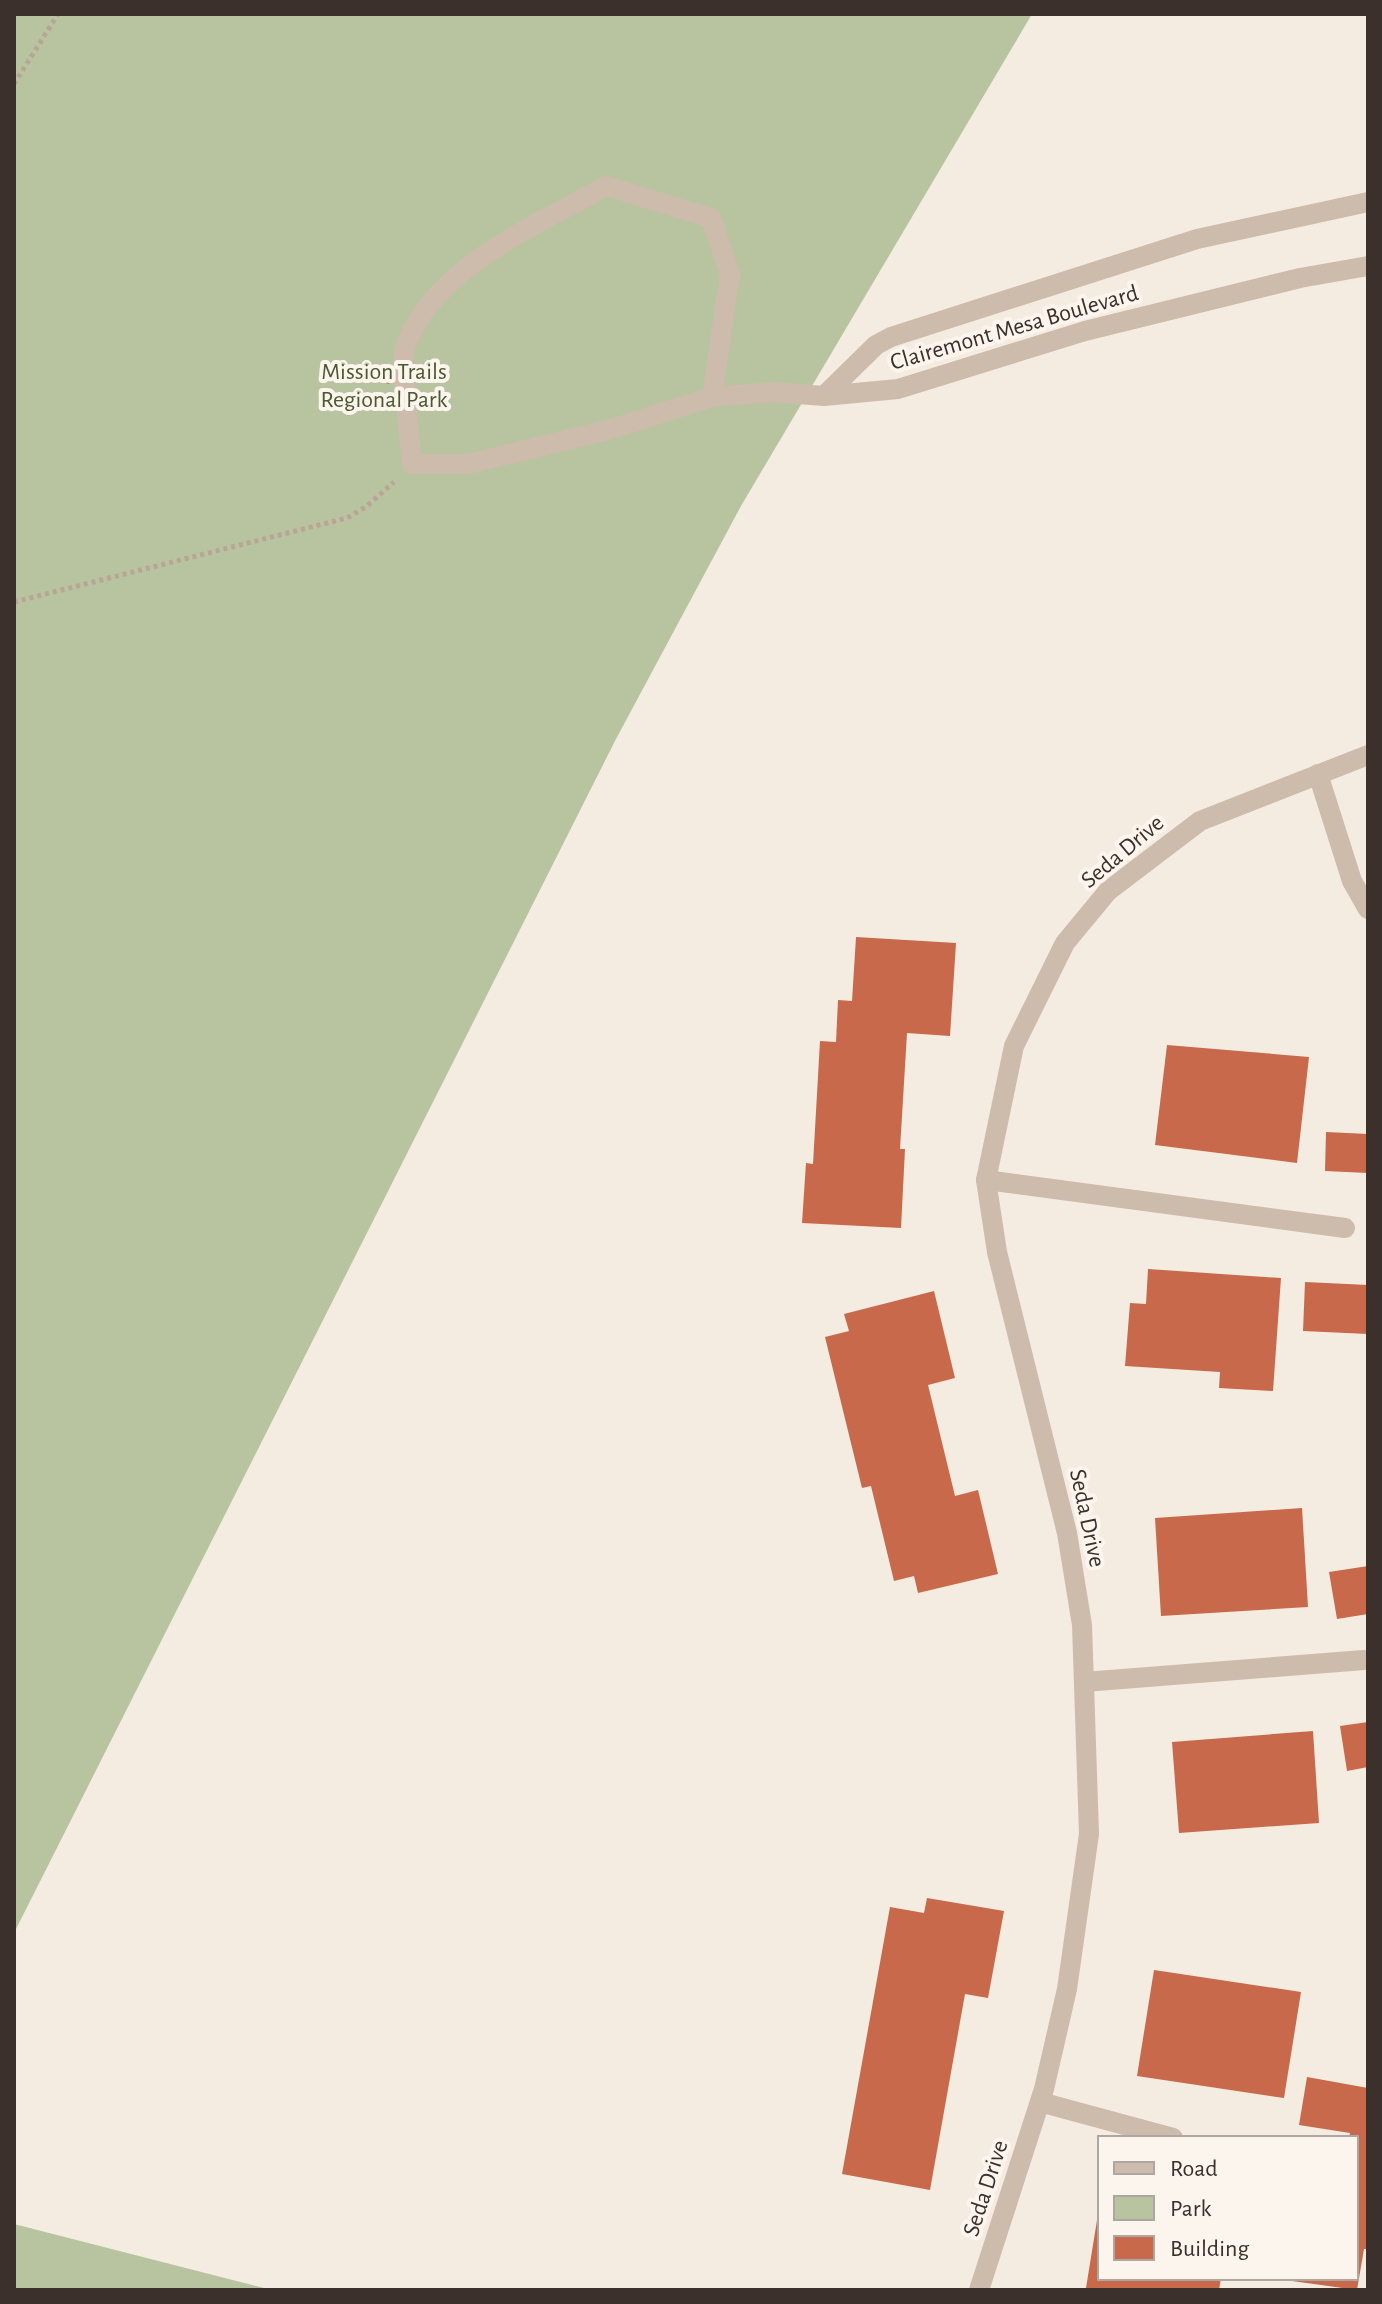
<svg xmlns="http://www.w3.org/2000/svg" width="1382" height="2304" font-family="'Alegreya Sans',sans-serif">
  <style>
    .green { fill: #b8c4a0 }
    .building { fill: #c8694b }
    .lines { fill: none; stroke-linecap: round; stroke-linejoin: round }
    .path { stroke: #b9a596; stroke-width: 5; stroke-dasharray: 4 4; stroke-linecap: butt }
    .minor { stroke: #cdbbac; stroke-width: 20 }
    .labels { text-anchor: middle; stroke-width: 8; stroke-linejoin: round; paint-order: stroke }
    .street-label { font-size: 24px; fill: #3b302b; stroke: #fbf5ee }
    .park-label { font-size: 24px; fill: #4a5a2e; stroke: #fbf5ee }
  </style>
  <rect width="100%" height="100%" fill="#f4ebe1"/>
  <g class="green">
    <path d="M 14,14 L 1032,14 L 741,506 L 616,739 L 14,1933 Z"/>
    <path d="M 14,2224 L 272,2290 L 14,2290 Z"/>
  </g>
  <g class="building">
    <path d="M 373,364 L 393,371 L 389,384 L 368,378 Z"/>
    <path d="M 856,937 L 956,943 L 950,1036 L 907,1033 L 900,1149 L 905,1149 L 901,1228 L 802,1223 L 806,1163 L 813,1164 L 820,1041 L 836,1042 L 838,1000 L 852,1001 Z"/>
    <path d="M 1167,1045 L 1309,1057 L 1297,1163 L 1155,1145 Z"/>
    <path d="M 1326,1132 L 1368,1134 L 1368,1173 L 1325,1171 Z"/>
    <path d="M 1148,1269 L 1281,1278 L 1273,1391 L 1219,1388 L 1220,1372 L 1125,1366 L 1130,1303 L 1146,1304 Z"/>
    <path d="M 1305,1282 L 1368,1285 L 1368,1334 L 1303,1331 Z"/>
    <path d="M 934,1291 L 955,1378 L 928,1385 L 955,1496 L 978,1490 L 998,1574 L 918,1593 L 914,1576 L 894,1581 L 871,1486 L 862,1488 L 825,1337 L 849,1331 L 844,1314 Z"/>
    <path d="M 1302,1508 L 1308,1607 L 1161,1616 L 1155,1518 Z"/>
    <path d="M 1368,1566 L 1368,1614 L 1337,1619 L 1329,1572 Z"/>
    <path d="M 1368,1722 L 1368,1767 L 1347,1771 L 1340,1726 Z"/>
    <path d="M 1313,1731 L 1319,1823 L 1179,1833 L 1172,1742 Z"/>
    <path d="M 927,1898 L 1004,1911 L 988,1998 L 965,1994 L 930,2190 L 842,2174 L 890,1907 L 924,1913 Z"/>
    <path d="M 1154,1970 L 1301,1992 L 1284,2098 L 1137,2076 Z"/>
    <path d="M 1307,2077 L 1368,2088 L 1368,2249 L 1364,2249 L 1357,2290 L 1285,2280 L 1356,2278 L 1356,2138 L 1349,2138 L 1350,2133 L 1299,2125 Z"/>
    <path d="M 1098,2214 L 1100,2278 L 1221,2278 L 1219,2290 L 1086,2288 Z"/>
  </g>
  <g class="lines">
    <g class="path">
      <path d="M 14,84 L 58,14"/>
      <path d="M 14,602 L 347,518 L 367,506 L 394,482"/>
    </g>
    <g class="minor">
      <path d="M 824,396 L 876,345 L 891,337 L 1197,239 L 1368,202"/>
      <path d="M 712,397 L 730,274 L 711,218 L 606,186 C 539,224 431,268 405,348 C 400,363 410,443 412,464 L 468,464 L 608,430 L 712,397 L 772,392 L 824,396 L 898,389 L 1085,331 L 1300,278 L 1368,266"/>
      <path d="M 1318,774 L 1352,881 L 1368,909"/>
      <path d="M 986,1180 L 1345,1228"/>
      <path d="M 1084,1682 L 1364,1660"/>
      <path d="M 1040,2102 L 1173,2138"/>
      <path d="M 979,2290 L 1044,2089 L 1067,1989 L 1089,1834 L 1082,1625 L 1067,1533 L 997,1252 L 986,1180 L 1014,1046 L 1065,943 L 1108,891 L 1200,821 L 1368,755"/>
    </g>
  </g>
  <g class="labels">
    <g class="street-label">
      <text transform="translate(1014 327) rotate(-16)" y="8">Clairemont Mesa Boulevard</text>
      <text transform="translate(1122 851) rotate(-40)" y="8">Seda Drive</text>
      <text transform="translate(1088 1518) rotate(78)" y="8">Seda Drive</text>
      <text transform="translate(985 2188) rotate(-72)" y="8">Seda Drive</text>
    </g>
    <g class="park-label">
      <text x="384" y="379">Mission Trails<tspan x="384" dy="28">Regional Park</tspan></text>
    </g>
  </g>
  <rect width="1382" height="2304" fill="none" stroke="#3b302b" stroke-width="32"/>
  <rect x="1098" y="2136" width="260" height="144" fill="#fbf5ee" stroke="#aea6a0" stroke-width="2"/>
  <rect x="1114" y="2162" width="40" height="12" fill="#cdbbac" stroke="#aea6a0" stroke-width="2"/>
  <text x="1170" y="2176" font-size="24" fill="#3b302b">Road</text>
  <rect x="1114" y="2196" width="40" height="24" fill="#b8c4a0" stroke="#aea6a0" stroke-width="2"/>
  <text x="1170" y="2216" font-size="24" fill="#3b302b">Park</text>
  <rect x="1114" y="2236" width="40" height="24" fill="#c8694b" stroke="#aea6a0" stroke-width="2"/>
  <text x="1170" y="2256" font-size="24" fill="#3b302b">Building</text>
</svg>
